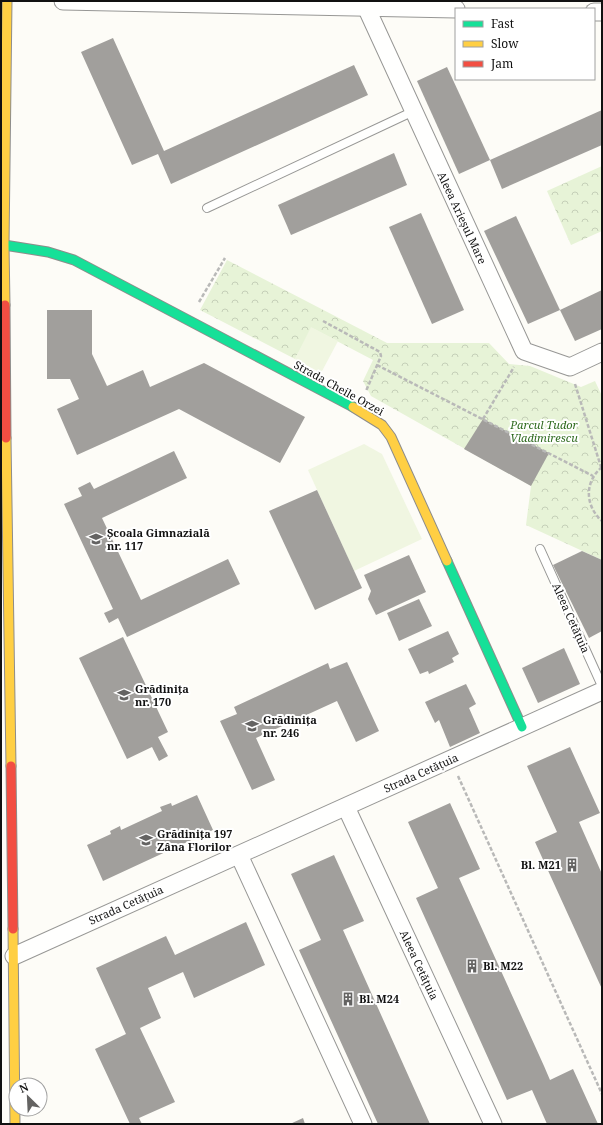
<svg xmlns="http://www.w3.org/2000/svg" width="603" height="1125" font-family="'Noto Serif',serif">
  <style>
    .park { fill: url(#park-crowns) }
    .pitch { fill: #f0f6e1 }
    .building { fill: #a19f9c }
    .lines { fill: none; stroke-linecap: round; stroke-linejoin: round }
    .lane-casing { stroke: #979795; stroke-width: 10 }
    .street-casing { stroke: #979795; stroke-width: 19 }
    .fast-casing { stroke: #8e8d8b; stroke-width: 11 }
    .slow-casing { stroke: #8e8d8b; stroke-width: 11 }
    .jam-casing { stroke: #8e8d8b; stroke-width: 11 }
    .path { stroke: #b9b9b8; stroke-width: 2.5; stroke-dasharray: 4 2; stroke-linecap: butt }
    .lane { stroke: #fffffe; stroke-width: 8 }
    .street { stroke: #fffffe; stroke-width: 17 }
    .fast { stroke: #16e098; stroke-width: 9 }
    .slow { stroke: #ffcf43; stroke-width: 9 }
    .jam { stroke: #f24e42; stroke-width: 9 }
    .labels { text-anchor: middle; stroke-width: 4; stroke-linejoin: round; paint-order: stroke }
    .street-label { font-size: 11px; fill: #111; stroke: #fff }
    .park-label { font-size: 11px; font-style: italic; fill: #2f6b1f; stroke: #fff }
    .poi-label { font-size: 11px; font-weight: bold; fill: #111; stroke: #fff; text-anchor: start }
  </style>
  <defs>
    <pattern id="park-crowns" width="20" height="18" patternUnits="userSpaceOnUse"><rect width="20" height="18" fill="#e7f3d7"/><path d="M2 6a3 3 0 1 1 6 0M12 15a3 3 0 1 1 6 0" fill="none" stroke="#c5cfb8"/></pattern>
  </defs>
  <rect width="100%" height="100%" fill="#fdfcf7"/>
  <g class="park">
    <path d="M 602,166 L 602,231 L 571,245 L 547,191 Z"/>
    <path d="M 227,260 L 387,343 L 489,343 L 509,364 L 530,366 L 581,387 L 595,381 L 602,396 L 602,560 L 526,525 L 531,486 L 371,396 L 363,381 L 373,360 L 312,328 L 295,359 L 200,310 Z"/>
  </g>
  <g class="pitch">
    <path d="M 311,327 L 338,341 L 321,373 L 295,359 Z"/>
    <path d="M 364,444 L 382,454 L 422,539 L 354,571 L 308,470 Z"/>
  </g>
  <g class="building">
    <path d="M 113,38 L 164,151 L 354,65 L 368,95 L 171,184 L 158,154 L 132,165 L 81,52 Z"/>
    <path d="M 447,67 L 490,160 L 459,174 L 417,81 Z"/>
    <path d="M 602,110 L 602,145 L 502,189 L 490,160 Z"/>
    <path d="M 394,153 L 407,185 L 291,235 L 278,205 Z"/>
    <path d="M 421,213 L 464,310 L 432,324 L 389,227 Z"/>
    <path d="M 516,216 L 560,310 L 528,324 L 484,231 Z"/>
    <path d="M 602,290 L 602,329 L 575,341 L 560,310 Z"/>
    <path d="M 47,310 L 92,310 L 92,354 L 107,386 L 143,370 L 150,387 L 204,363 L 305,417 L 280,463 L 179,409 L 77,455 L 57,409 L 79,399 L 70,379 L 47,379 Z"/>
    <path d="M 483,419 L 549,453 L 531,486 L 464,449 Z"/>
    <path d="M 174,451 L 187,478 L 102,518 L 141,600 L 228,559 L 240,584 L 127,637 L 118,618 L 109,623 L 104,613 L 113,609 L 64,504 L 82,496 L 78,488 L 90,482 L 94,489 Z"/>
    <path d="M 317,490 L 362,588 L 315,610 L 269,511 Z"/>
    <path d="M 582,551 L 602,560 L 602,631 L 589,638 L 553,565 Z"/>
    <path d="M 409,555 L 426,592 L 376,615 L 368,599 L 371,591 L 364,575 Z"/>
    <path d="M 419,599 L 432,626 L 399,641 L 387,613 Z"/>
    <path d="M 448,631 L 459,654 L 452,658 L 454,662 L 429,674 L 428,671 L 420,674 L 408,649 Z"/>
    <path d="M 123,637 L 168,732 L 158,737 L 168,756 L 159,761 L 152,747 L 127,759 L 79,658 Z"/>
    <path d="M 564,648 L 580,684 L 538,703 L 522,668 Z"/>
    <path d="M 347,662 L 379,731 L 356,742 L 337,701 L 256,738 L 275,780 L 252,790 L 220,721 L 237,714 L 234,707 L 328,663 L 330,669 Z"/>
    <path d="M 466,684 L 476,704 L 469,708 L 480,733 L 450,747 L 439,720 L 435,723 L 425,702 Z"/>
    <path d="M 570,747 L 600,813 L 579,822 L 602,874 L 602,989 L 535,842 L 557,832 L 527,766 Z"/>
    <path d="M 197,795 L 213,830 L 103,881 L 87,845 L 111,834 L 110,831 L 120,826 L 121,830 L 162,811 L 160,807 L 171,803 L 172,806 Z"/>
    <path d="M 450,803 L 480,869 L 459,878 L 544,1066 L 550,1080 L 573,1069 L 598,1124 L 547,1124 L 532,1090 L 507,1100 L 416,898 L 438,888 L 408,822 Z"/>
    <path d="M 334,855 L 364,921 L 343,930 L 430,1124 L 378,1124 L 299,950 L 321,940 L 291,874 Z"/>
    <path d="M 246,922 L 265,965 L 194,998 L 183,972 L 148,988 L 161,1018 L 140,1028 L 175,1102 L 139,1118 L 142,1124 L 130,1124 L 95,1049 L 126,1034 L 96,968 L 166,936 L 175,955 Z"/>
    <path d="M 303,1118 L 305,1124 L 290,1124 Z"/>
  </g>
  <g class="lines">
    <g class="lane-casing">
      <g id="lane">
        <path d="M 207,208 L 414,111"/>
        <path d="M 540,549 L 602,686"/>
      </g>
    </g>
    <g class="street-casing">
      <g id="street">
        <path d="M 63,1 L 456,9"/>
        <path d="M 366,7 L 524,351 L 570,367 L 602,352"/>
        <path d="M 594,12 L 602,12"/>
        <path d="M 346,807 L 493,1124"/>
        <path d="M 239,855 L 363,1124"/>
        <path d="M 14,956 L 602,691"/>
      </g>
    </g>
    <g class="fast-casing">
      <g id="fast">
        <path d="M 4,245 L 48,252 L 74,260 L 353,407"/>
        <path d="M 447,561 L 522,727"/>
      </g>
    </g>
    <g class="slow-casing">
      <g id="slow">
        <path d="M 5,305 L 4,245 L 7,1"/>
        <path d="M 353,407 L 382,425 L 391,437 L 447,561"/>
        <path d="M 6,438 L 11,766"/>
        <path d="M 13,929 L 15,1124"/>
      </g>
    </g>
    <g class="jam-casing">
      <g id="jam">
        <path d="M 5,305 L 6,438"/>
        <path d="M 11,766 L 13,929"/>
      </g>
    </g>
    <g class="path">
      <path d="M 199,302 L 225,258"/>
      <path d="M 323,321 L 380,352 L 381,356 L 366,391"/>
      <path d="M 377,365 L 593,476"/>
      <path d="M 575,384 L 601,467"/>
      <path d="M 483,419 L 514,367"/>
      <path d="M 602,467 C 584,482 585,506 602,521"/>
      <path d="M 458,776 L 602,1094"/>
    </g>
    <use href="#lane" class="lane"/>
    <use href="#street" class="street"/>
    <use href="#fast" class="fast"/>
    <use href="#slow" class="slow"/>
    <use href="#jam" class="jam"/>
  </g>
  <defs>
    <g id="school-bare" transform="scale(1.08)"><path d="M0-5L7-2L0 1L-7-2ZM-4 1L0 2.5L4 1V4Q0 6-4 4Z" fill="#646362" stroke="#fff" stroke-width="2.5" paint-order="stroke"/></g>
    <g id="building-bare" transform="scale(1.08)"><path d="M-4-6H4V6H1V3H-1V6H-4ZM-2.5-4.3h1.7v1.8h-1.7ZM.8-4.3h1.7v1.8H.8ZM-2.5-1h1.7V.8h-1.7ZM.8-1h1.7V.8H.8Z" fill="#646362" stroke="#fff" stroke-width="2.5" paint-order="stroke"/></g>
  </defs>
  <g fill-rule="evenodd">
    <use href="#school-bare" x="96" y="539"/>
    <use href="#school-bare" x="124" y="695"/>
    <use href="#school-bare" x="252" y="726"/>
    <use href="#school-bare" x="146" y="840"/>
    <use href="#building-bare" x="572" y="865"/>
    <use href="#building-bare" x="472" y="966"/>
    <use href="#building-bare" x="348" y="999"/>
  </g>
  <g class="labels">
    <g class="street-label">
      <text transform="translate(462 218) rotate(65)" y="4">Aleea Arieșul Mare</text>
      <text transform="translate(339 388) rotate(29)" y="4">Strada Cheile Orzei</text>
      <text transform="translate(571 618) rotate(66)" y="4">Aleea Cetățuia</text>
      <text transform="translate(421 773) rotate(-24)" y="4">Strada Cetățuia</text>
      <text transform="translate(126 905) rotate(-24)" y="4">Strada Cetățuia</text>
      <text transform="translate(419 965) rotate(65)" y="4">Aleea Cetățuia</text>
    </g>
    <g class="park-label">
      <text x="544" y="429">Parcul Tudor<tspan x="544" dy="13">Vladimirescu</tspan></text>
    </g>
    <g class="poi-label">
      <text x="107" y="537">Școala Gimnazială<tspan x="107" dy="13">nr. 117</tspan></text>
      <text x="135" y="693">Grădinița<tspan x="135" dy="13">nr. 170</tspan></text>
      <text x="263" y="724">Grădinița<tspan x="263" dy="13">nr. 246</tspan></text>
      <text x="157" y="838">Grădinița 197<tspan x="157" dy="13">Zâna Florilor</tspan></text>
      <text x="561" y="869" text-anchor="end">Bl. M21</text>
      <text x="483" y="970">Bl. M22</text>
      <text x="359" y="1003">Bl. M24</text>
    </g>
  </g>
  <rect width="603" height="1125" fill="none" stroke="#111111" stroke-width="4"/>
  <rect x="455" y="8" width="140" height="72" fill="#ffffff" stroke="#a0a0a0"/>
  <rect x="463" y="21" width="20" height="6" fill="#16e098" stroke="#a0a0a0"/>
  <text x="491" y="28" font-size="12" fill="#111111">Fast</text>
  <rect x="463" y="41" width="20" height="6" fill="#ffcf43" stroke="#a0a0a0"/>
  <text x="491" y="48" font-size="12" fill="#111111">Slow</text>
  <rect x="463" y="61" width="20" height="6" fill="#f24e42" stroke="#a0a0a0"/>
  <text x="491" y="68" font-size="12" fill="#111111">Jam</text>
  <g transform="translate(28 1097) rotate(336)"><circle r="19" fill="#ffffff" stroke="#a0a0a0"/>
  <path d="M0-3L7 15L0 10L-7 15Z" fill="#646362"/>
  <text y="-6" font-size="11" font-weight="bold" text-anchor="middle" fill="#111111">N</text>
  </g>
</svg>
